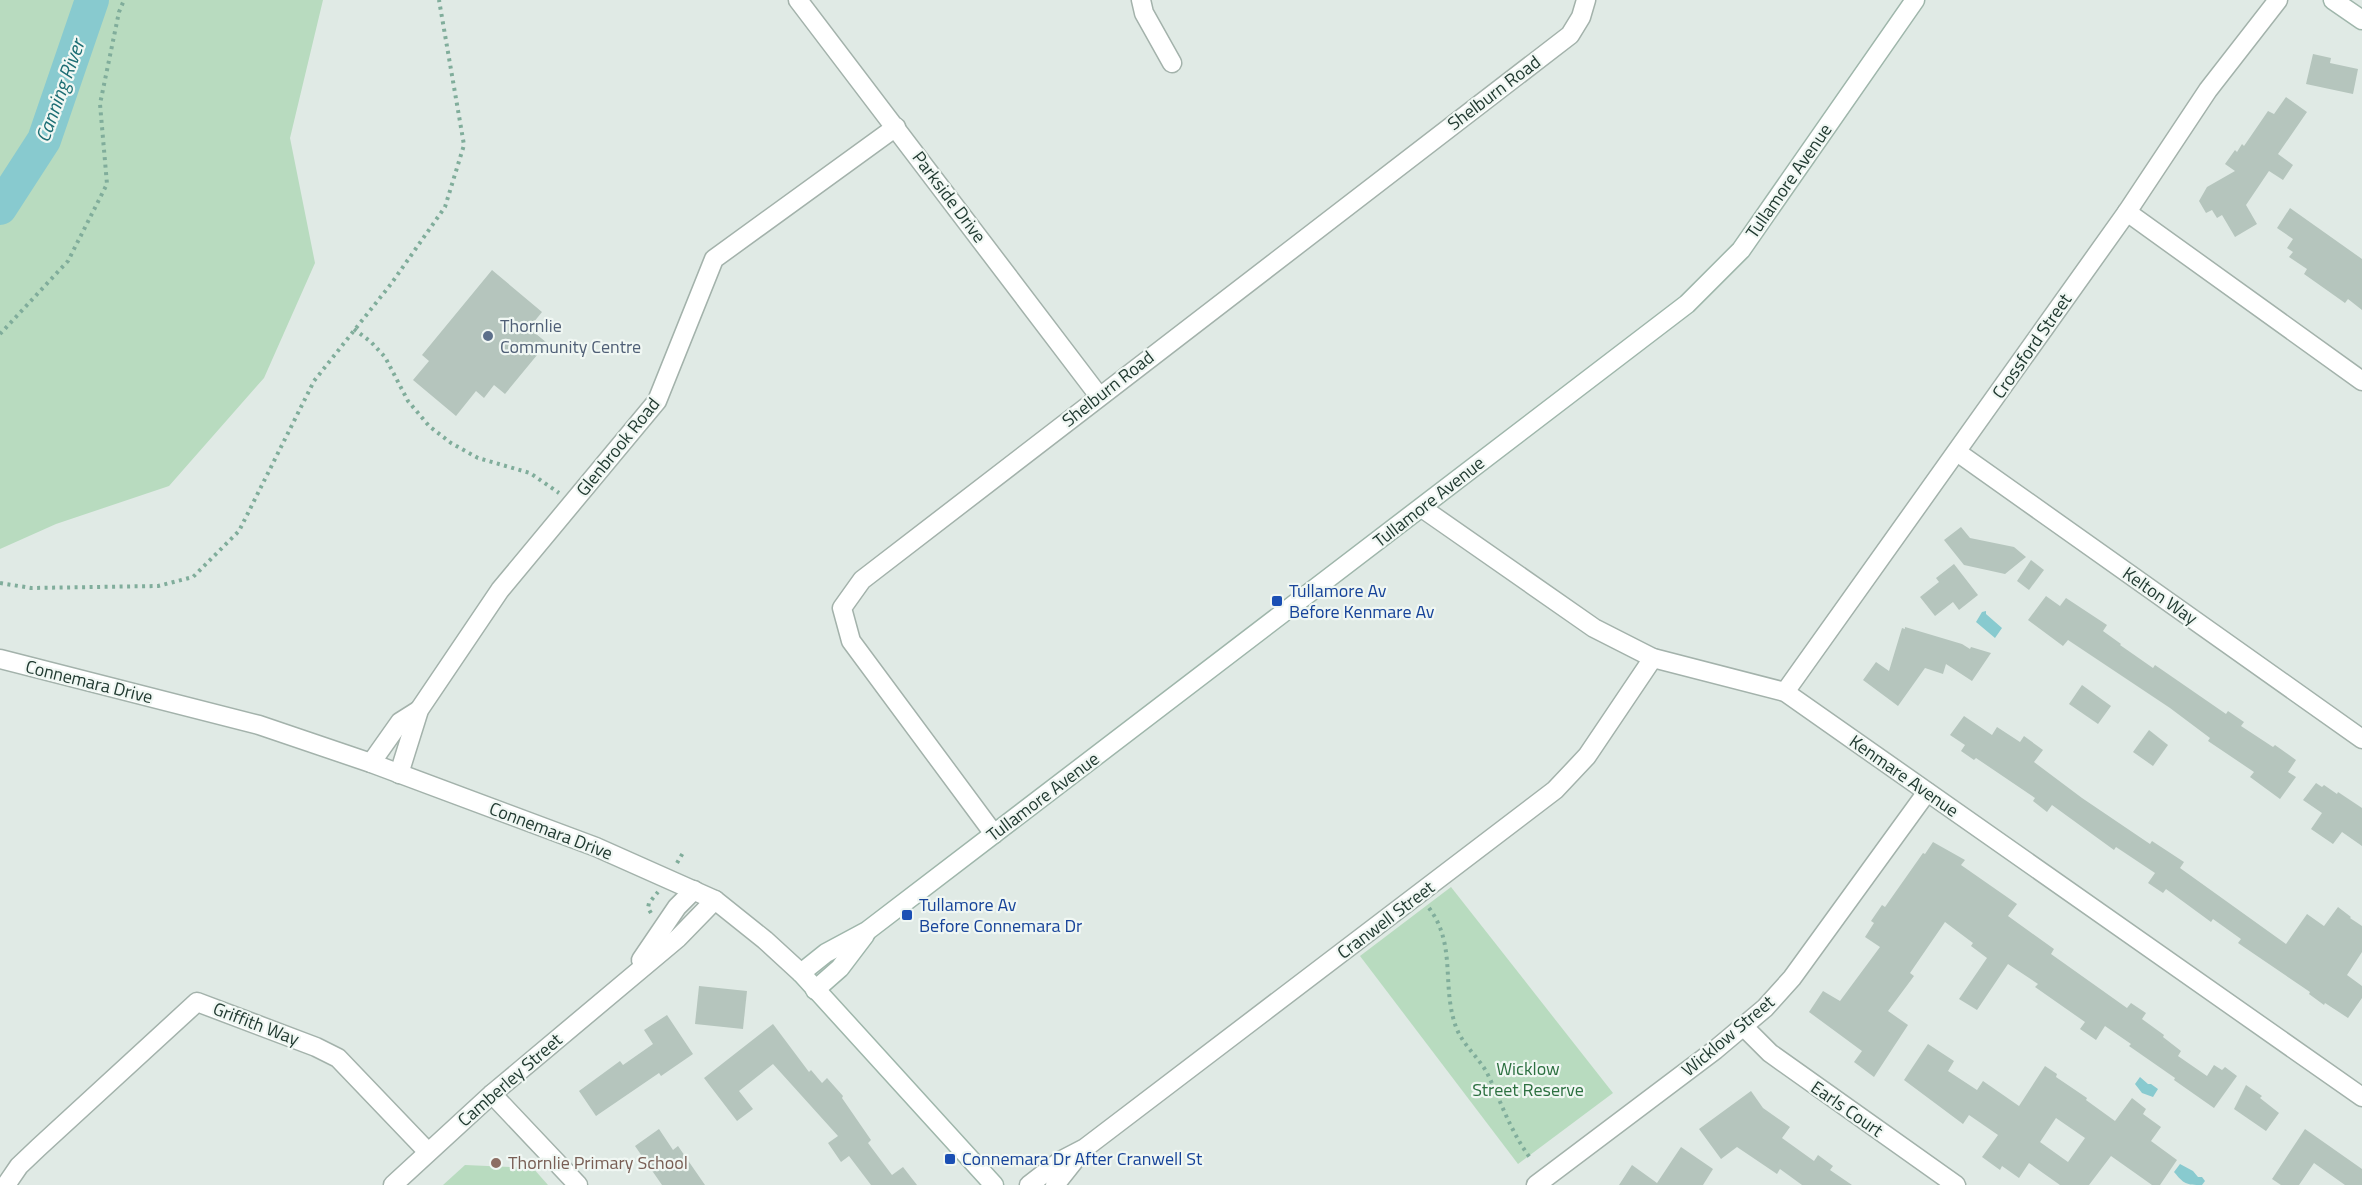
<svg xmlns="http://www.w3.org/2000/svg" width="2362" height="1185" font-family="'Titillium Web',sans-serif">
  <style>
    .green { fill: #b8dbbf }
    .water { fill: #88cacf }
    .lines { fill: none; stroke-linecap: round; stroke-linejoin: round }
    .river { stroke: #88cacf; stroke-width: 34 }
    .building { fill: #b5c5bd; fill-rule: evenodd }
    .street-casing { stroke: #a3b2ab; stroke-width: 21 }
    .secondary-casing { stroke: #9fb6ab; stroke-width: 21 }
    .path { stroke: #80ad9b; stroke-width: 4; stroke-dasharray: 3 4.5; stroke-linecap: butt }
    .street { stroke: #fff; stroke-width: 18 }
    .secondary { stroke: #fff; stroke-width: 18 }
    .service-dot { fill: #5c6f8a; stroke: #f0f7f3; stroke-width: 2 }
    .transit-dot { fill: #1a4fb4; stroke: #f0f7f3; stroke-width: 2 }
    .education-dot { fill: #8d6e63; stroke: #f0f7f3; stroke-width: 2 }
    .labels { text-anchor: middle; stroke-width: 4.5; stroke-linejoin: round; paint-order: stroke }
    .street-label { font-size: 18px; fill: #213a31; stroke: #f0f7f3 }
    .service-label { font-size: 18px; fill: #4e5e75; stroke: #f0f7f3; text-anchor: start }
    .transit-label { font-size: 18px; fill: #164399; stroke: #f0f7f3; text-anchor: start }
    .park-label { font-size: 18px; fill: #2c7040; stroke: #f0f7f3 }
    .education-label { font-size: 18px; fill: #785e54; stroke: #f0f7f3; text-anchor: start }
    .water-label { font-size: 20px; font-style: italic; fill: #1d6e74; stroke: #f0f7f3 }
  </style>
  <rect width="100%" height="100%" fill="#e0eae5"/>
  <g class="green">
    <path d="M 0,0 L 323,0 L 290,138 L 315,263 L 264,378 L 169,486 L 56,524 L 0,549 Z"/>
    <path d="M 1451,887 L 1613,1093 L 1518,1164 L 1360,956 Z"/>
    <path d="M 465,1165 L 533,1168 L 548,1185 L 443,1185 Z"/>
  </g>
  <g class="water">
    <path d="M 1986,611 L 1986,614 L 2002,628 L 1995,638 L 1976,622 L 1982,612 Z"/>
    <path d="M 2140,1077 L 2148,1084 L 2151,1084 L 2158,1089 L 2153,1097 L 2142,1093 L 2135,1084 Z"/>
    <path d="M 2180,1164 L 2193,1171 L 2198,1177 L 2202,1177 L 2205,1181 L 2202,1185 C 2186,1185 2184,1184 2174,1172 Z"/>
  </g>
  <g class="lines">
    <path class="river" d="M 0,208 L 44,140 L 92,0"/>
  </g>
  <g class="building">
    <path d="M 2313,54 L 2331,58 L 2330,63 L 2358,69 L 2353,94 L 2306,84 Z"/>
    <path d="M 2286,97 L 2307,112 L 2278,154 L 2293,165 L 2283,180 L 2269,171 L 2246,205 L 2257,224 L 2235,237 L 2222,215 L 2217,218 L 2212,210 L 2206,213 L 2199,201 L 2207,187 L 2235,171 L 2225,164 L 2235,150 L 2237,152 L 2242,144 L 2244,146 L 2268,111 L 2274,114 Z"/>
    <path d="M 2290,208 L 2362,259 L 2362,310 L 2348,299 L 2345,303 L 2304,274 L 2307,269 L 2289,257 L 2293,252 L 2287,248 L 2293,239 L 2277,228 Z"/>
    <path d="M 492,270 L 542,312 L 529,328 L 547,343 L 505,394 L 494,385 L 484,398 L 476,391 L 456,416 L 413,380 L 429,361 L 422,355 Z"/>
    <path d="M 1961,527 L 1970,538 L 2014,547 L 2026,557 L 2005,574 L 1964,565 L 1944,540 Z"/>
    <path d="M 2031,560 L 2044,570 L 2029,590 L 2017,581 Z"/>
    <path d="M 1954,564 L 1978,595 L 1959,610 L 1953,602 L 1935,616 L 1920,597 L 1939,582 L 1936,578 Z"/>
    <path d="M 2046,596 L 2060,606 L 2066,598 L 2107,625 L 2103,631 L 2121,644 L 2120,645 L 2153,668 L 2155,665 L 2226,714 L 2228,711 L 2244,722 L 2241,726 L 2273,747 L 2275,745 L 2296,760 L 2288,772 L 2296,777 L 2280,799 L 2250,777 L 2254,772 L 2208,741 L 2210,738 L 2170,708 L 2068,640 L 2063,646 L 2028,620 Z"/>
    <path d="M 1905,627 L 1962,644 L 1970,649 L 1971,647 L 1991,653 L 1972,681 L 1946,664 L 1943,674 L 1925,668 L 1898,706 L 1863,680 L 1876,662 L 1889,671 L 1902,628 L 1905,629 Z"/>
    <path d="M 2082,685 L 2111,706 L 2098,724 L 2069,704 Z"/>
    <path d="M 1964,716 L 1992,735 L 1997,727 L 2020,742 L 2024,736 L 2043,750 L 2034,762 L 2082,798 L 2150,844 L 2152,841 L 2184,862 L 2180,868 L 2286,944 L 2307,914 L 2324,926 L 2338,907 L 2351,917 L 2350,918 L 2362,926 L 2362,952 L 2347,975 L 2362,986 L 2362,998 L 2348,1018 L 2325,1003 L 2324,1005 L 2309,994 L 2310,992 L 2238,943 L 2241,939 L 2213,919 L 2211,922 L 2166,889 L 2163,893 L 2148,883 L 2155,873 L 2116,847 L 2114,850 L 2052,805 L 2047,812 L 2033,801 L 2035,798 L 1976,758 L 1974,760 L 1961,751 L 1965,745 L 1950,735 Z"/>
    <path d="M 2149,730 L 2168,745 L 2153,766 L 2133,752 Z"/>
    <path d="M 2316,783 L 2322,787 L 2324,785 L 2337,794 L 2338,792 L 2362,808 L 2362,846 L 2342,832 L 2333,844 L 2311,829 L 2322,813 L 2303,800 Z"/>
    <path d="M 1933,842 L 1965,860 L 1961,865 L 2017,904 L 2008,916 L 2054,949 L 2051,954 L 2127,1008 L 2131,1003 L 2146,1013 L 2142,1019 L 2164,1035 L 2163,1037 L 2181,1051 L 2178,1056 L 2207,1076 L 2214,1065 L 2222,1070 L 2225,1067 L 2237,1076 L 2214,1108 L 2174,1080 L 2175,1078 L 2129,1046 L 2131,1044 L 2105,1026 L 2096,1040 L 2080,1029 L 2085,1022 L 2035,987 L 2038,984 L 2008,964 L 1977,1010 L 1959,999 L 1987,958 L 1971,946 L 1973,943 L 1945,922 L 1910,973 L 1914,976 L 1888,1011 L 1908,1025 L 1874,1077 L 1854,1062 L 1862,1051 L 1809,1012 L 1823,991 L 1840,1001 L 1880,947 L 1865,937 L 1874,923 L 1871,921 L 1882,905 L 1885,907 L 1923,853 L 1925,854 Z"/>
    <path d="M 699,986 L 747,991 L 743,1029 L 695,1024 Z"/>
    <path d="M 667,1015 L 693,1054 L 661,1076 L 659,1073 L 596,1116 L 579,1091 L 620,1061 L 623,1065 L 653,1044 L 644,1030 Z"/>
    <path d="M 773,1024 L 809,1072 L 811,1070 L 822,1083 L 827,1078 L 843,1096 L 842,1098 L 871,1140 L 868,1143 L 892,1175 L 903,1167 L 917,1185 L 871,1185 L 849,1156 L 841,1162 L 828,1143 L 838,1136 L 773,1064 L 739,1091 L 753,1109 L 737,1121 L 704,1078 Z"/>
    <path d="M 1928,1044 L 1954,1061 L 1948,1071 L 1977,1090 L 1983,1081 L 2019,1106 L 2045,1066 L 2057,1074 L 2056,1077 L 2087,1098 L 2086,1100 L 2115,1121 L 2132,1098 L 2146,1109 L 2143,1114 L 2161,1127 L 2151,1141 L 2177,1160 L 2160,1185 L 2152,1185 L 2111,1156 L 2089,1185 L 2060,1185 L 2029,1163 L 2019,1178 L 2002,1166 L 2000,1170 L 1982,1157 L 1998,1135 L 1969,1115 L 1963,1124 L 1904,1080 ZM 2056,1118 L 2085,1138 L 2068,1162 L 2040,1142 Z"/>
    <path d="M 2246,1085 L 2262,1096 L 2260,1098 L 2279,1113 L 2266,1131 L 2234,1109 Z"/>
    <path d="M 1751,1091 L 1763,1108 L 1790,1127 L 1782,1138 L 1814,1161 L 1818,1155 L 1833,1166 L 1830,1170 L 1852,1185 L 1802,1185 L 1780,1169 L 1777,1174 L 1737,1147 L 1721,1159 L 1699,1129 Z"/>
    <path d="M 659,1129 L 673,1150 L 678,1146 L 705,1185 L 662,1185 L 635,1146 Z"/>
    <path d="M 2305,1129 L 2362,1169 L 2362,1185 L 2345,1185 L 2314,1163 L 2299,1185 L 2281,1185 L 2272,1179 Z"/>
    <path d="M 1681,1147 L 1713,1169 L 1703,1185 L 1619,1185 L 1632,1165 L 1657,1183 Z"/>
  </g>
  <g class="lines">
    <g class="street-casing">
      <g id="street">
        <path d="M 798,0 L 1099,396"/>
        <path d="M 1141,0 L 1144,13 L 1172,63"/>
        <path d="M 2127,212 L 2362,381"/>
        <path d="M 1957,452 L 2362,739"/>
        <path d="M 1422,508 L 1594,628 L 1653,658 L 1785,692 L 2362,1097"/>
        <path d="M 0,659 L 259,725 L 371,763 L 596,847 L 715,900 L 765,940 L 801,973"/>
        <path d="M 1785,692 L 2127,212 L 2208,90 L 2278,0"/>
        <path d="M 371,763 L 400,722 L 419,710"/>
        <path d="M 399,774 L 419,710 L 500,590 L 657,401 L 714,259 L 896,127"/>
        <path d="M 994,834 L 851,641 L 842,608 L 862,580 L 1570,35 L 1581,17 L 1586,0"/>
        <path d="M 641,960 L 677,907 L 694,890"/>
        <path d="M 1744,1027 L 1770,1053 L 1956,1185"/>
        <path d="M 492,1094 L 578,1185"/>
        <path d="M 6,1185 L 19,1166 L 39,1147 L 197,1002 L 316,1047 L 338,1058 L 428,1152"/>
        <path d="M 393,1185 L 492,1094 L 678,938 L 715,900"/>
        <path d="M 1029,1185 L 1060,1161 L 1085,1148 L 1555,790 L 1587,756 L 1653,658"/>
        <path d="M 1055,1185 L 1078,1156"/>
        <path d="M 1536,1185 L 1715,1050 L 1765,1008 L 1792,978 L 1927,792"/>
      </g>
    </g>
    <g class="secondary-casing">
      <g id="secondary">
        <path d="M 2333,0 L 2362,20"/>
        <path d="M 815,990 L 840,968 L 865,935"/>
        <path d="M 994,1185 L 801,973 L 826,953 L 867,931 L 1687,304 L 1741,250 L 1915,0"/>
      </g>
    </g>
    <g class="path">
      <path d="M 354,329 L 371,342 L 385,357 L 408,401 L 429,426 L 451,443 L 478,458 L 530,473 L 559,493"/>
      <path d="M 0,334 L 68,261 L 107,184 L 100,104 L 119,12 L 124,0"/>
      <path d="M 0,583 L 31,588 L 158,586 L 193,577 L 239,531 L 314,381 L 391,284 L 445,207 L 464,145 L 439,0"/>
      <path d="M 677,863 L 684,851"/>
      <path d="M 1429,908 C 1457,945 1441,986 1456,1027 C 1463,1046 1481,1059 1489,1077 C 1502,1105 1512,1134 1531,1159"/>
      <path d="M 651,913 L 648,908 L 649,903 L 658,892"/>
    </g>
    <use href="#street" class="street"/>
    <use href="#secondary" class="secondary"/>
  </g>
  <circle class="service-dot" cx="488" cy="336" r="6"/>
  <g class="transit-dot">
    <rect x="1271" y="595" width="12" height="12" rx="3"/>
    <rect x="901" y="909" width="12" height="12" rx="3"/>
    <rect x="944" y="1153" width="12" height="12" rx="3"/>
  </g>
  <circle class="education-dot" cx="496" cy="1163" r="6"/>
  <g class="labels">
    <g class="street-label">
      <text transform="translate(1494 93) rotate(-37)" y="6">Shelburn Road</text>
      <text transform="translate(1789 181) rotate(-55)" y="6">Tullamore Avenue</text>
      <text transform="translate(949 197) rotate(53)" y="6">Parkside Drive</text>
      <text transform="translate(2032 346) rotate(-55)" y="6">Crossford Street</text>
      <text transform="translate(1108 389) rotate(-38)" y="6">Shelburn Road</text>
      <text transform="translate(618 447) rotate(-51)" y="6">Glenbrook Road</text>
      <text transform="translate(1429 502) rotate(-38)" y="6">Tullamore Avenue</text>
      <text transform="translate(2160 596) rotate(35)" y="6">Kelton Way</text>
      <text transform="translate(89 682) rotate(14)" y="6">Connemara Drive</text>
      <text transform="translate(1904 776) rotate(35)" y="6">Kenmare Avenue</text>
      <text transform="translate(1043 797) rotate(-37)" y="6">Tullamore Avenue</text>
      <text transform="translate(551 831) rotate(21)" y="6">Connemara Drive</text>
      <text transform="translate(1386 920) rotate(-37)" y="6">Cranwell Street</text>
      <text transform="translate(256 1024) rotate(21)" y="6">Griffith Way</text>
      <text transform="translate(1728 1036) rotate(-40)" y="6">Wicklow Street</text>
      <text transform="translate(510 1080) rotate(-41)" y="6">Camberley Street</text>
      <text transform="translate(1847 1109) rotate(35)" y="6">Earls Court</text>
    </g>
    <g class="service-label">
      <text x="500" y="332">Thornlie<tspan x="500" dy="21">Community Centre</tspan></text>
    </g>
    <g class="transit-label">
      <text x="1289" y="597">Tullamore Av<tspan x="1289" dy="21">Before Kenmare Av</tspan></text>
      <text x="919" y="911">Tullamore Av<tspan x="919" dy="21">Before Connemara Dr</tspan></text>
      <text x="962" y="1165">Connemara Dr After Cranwell St</text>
    </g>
    <g class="park-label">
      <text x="1528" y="1075">Wicklow<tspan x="1528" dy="21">Street Reserve</tspan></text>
    </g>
    <g class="education-label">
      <text x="508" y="1169">Thornlie Primary School</text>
    </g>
    <g class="water-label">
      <text transform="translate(60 91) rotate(-70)" y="7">Canning River</text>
    </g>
  </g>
</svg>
